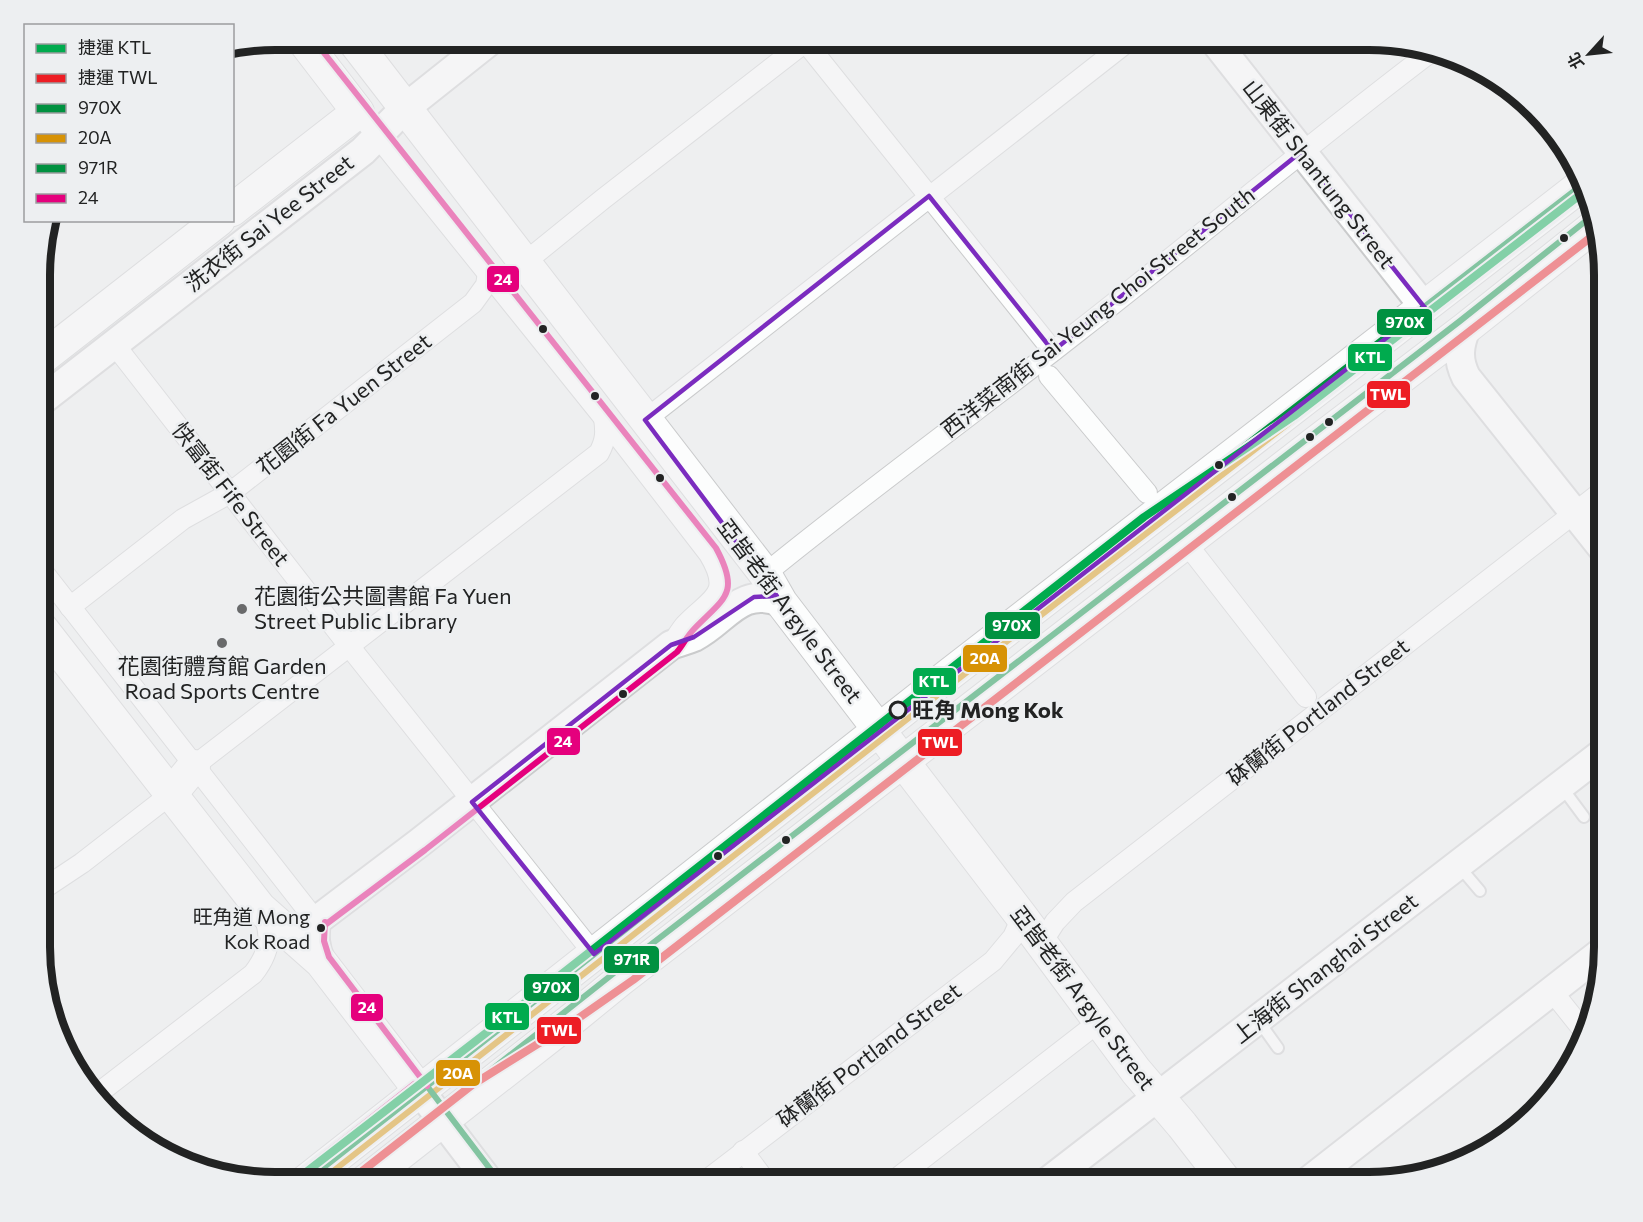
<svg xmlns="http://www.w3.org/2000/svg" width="1643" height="1222" font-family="Commissioner,'Noto Sans TC',sans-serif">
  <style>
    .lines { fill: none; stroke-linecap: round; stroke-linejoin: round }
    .lane-casing { stroke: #cacbcc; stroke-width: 14 }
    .street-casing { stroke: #cacbcc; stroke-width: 22 }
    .secondary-casing { stroke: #cacbcc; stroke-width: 32 }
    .primary-casing { stroke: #cacbcc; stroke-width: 34 }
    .lane { stroke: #fcfdfd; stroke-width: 10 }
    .street { stroke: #fcfdfd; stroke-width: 20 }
    .secondary { stroke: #fcfdfd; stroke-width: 28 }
    .primary { stroke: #fcfdfd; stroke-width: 32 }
    .bus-1-casing { stroke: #edeff1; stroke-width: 10 }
    .bus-2-casing { stroke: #edeff1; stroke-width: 10 }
    .bus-3-casing { stroke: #edeff1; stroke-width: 10 }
    .bus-4-casing { stroke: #edeff1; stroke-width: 10 }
    .bus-1 { stroke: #009140; stroke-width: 6 }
    .bus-2 { stroke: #d79205; stroke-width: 6 }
    .bus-3 { stroke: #009140; stroke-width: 6 }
    .bus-4 { stroke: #e5007d; stroke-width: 6 }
    .metro-1-casing { stroke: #edeff1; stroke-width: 12 }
    .metro-2-casing { stroke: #edeff1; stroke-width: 12 }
    .metro-1 { stroke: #00ab4e; stroke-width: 8 }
    .metro-2 { stroke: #ed1d24; stroke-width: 8 }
    .marked { fill: none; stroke: #7b2cbf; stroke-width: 4.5; stroke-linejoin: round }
    .bus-dot { fill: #222323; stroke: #edeff1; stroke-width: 2 }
    .poi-dot { fill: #696a6b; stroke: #edeff1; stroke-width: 2 }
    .stop-dot { fill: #edeff1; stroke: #222323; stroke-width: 3 }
    .labels { text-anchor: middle; stroke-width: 5; stroke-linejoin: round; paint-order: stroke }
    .bus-label { font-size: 20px; fill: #222323; stroke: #edeff1; text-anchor: end }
    .street-label { font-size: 22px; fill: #222323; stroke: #edeff1 }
    .poi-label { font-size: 22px; fill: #222323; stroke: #edeff1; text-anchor: start }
    .stop-label { font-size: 22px; font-weight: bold; fill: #222323; stroke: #edeff1; text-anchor: start }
    .rim { fill: none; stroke: #222323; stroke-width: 8 }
    .line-badge { stroke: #edeff1; stroke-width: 2 }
    .badge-label { font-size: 16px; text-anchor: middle; font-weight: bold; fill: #fff }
  </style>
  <rect width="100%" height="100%" fill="#eeeff0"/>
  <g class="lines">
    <g class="lane-casing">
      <g id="lane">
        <path d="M 1561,786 L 1584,817"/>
        <path d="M 1458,865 L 1480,891"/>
        <path d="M 1258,1020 L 1278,1048"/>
      </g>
    </g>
    <g class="street-casing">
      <g id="street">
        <path d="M 803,39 L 1053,351"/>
        <path d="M 358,112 L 604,418 L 709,554 C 734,596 710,598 685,625 C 680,631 676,638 671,645"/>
        <path d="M 524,263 L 603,199 L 809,39"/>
        <path d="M 114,344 L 349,646 L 594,954"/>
        <path d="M 1049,376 L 1147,493"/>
        <path d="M 645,420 L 1131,39"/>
        <path d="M 1186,543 L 1306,697"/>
        <path d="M 40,568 L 316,921"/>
        <path d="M 765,574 C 868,490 976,412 1080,330 C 1198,238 1313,141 1432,51"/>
        <path d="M 70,607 L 183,519 L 230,493 L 473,303 L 486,285 L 488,273"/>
        <path d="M 194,766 L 599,453 C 606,440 606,432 604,418"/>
        <path d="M 40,891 L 82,863 L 171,794"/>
        <path d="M 1041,944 L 1055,922 L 1074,902 L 1604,490"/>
        <path d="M 1552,991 L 1587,1035"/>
        <path d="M 96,1095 L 253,974 C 268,955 274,935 262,913"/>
        <path d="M 743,1151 L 767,1183"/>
        <path d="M 703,1183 L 993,961 L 1013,937 L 1022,917"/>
        <path d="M 891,1183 L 1100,1021"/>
      </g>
    </g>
    <g class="secondary-casing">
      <g id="secondary">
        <path d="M 1213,39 L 1425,308"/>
        <path d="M 1466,328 C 1459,346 1457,359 1466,377 L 1604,550"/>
        <path d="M 41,401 L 363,151 L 404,109 L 492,39"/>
        <path d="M 321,962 C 314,947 314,936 316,921 L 419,843 L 671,645 C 679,642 687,640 694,637 C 727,620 739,586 781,602"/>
        <path d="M 420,1091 L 490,1183"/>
        <path d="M 1046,1183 L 1604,752"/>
        <path d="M 1306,1183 L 1603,951"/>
      </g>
    </g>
    <g class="primary-casing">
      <g id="primary">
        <path d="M 352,39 L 765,574 L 781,602 L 1022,917 L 1136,1071 L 1182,1125 L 1227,1183"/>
        <path d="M 232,210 L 358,112 L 302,39"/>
        <path d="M 41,359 L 219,220"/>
        <path d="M 40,626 L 260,908 L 321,962 L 420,1091"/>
        <path d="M 171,794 L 194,766"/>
        <path d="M 303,1183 L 951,673 L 1583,184"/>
        <path d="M 363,1183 L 576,1016 L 620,980 L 1315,443 L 1466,328 L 1593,227"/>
      </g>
    </g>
    <use href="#lane" class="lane"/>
    <use href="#street" class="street"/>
    <use href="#secondary" class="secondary"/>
    <use href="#primary" class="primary"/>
    <g class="bus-1-casing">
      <path id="bus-1" d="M 304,1183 L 951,673 L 1583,184"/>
    </g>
    <g class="bus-2-casing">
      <path id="bus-2" d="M 318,1183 L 957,680 L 1585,194"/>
    </g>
    <g class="bus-3-casing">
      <g id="bus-3">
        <path d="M 427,1086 L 497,1178"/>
        <path d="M 357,1176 L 614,973 L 1460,321 L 1587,220"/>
      </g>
    </g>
    <g class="bus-4-casing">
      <g id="bus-4">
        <path d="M 313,39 L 716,548 C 741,594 724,598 694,629 C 687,636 683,645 677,652 L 425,850 L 321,928"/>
        <path d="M 325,922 L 324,941 L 329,957 L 427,1086"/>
        <path d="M 297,1176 L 414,1084"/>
      </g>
    </g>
    <use href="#bus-1" class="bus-1"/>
    <use href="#bus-2" class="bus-2"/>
    <use href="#bus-3" class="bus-3"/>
    <use href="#bus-4" class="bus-4"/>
    <g class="metro-1-casing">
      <path id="metro-1" d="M 292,1183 L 526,1002 L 1144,517 L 1294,416 L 1585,191"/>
    </g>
    <g class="metro-2-casing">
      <path id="metro-2" d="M 347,1183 L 472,1085 L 573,1022 L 633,980 L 1595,234"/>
    </g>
    <use href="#metro-1" class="metro-1"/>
    <use href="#metro-2" class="metro-2"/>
  </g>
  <path d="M0 0H1643V1222H0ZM 1301,152 L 1425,308 L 594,954 L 472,802 L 671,645 L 694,637 L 754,597 L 777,596 L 645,420 L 929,196 L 1053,351 Z" fill="#eeeff0" fill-opacity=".55" fill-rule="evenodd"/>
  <path class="marked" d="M 1301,152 L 1425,308 L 594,954 L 472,802 L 671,645 L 694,637 L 754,597 L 777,596 L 645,420 L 929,196 L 1053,351 Z"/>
  <g class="bus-dot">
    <circle cx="1564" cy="238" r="5"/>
    <circle cx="543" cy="329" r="5"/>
    <circle cx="595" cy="396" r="5"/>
    <circle cx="1329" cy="422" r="5"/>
    <circle cx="1310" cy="437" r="5"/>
    <circle cx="1219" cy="465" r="5"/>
    <circle cx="660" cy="478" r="5"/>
    <circle cx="1232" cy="497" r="5"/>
    <circle cx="623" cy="694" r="5"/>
    <circle cx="786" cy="840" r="5"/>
    <circle cx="718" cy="856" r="5"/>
    <circle cx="321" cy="928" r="5"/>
  </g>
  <g class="poi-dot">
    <circle cx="242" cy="609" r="6"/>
    <circle cx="222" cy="643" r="6"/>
  </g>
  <circle class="stop-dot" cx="898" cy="710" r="8"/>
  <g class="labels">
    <g class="bus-label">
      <text x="310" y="924">旺角道 Mong<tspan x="310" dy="25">Kok Road</tspan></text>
    </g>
    <g class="street-label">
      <text transform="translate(1319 174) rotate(52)" y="8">山東街 Shantung Street</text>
      <text transform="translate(269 223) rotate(-38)" y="8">洗衣街 Sai Yee Street</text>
      <text transform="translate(1098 312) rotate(-38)" y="8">西洋菜南街 Sai Yeung Choi Street South</text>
      <text transform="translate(344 404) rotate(-38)" y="8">花園街 Fa Yuen Street</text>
      <text transform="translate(231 494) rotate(52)" y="8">快富街 Fife Street</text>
      <text transform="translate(790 611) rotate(53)" y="8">亞皆老街 Argyle Street</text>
      <text transform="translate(1318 712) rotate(-38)" y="8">砵蘭街 Portland Street</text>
      <text transform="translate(1325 968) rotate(-38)" y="8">上海街 Shanghai Street</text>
      <text transform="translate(1083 998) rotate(53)" y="8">亞皆老街 Argyle Street</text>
      <text transform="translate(869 1055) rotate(-37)" y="8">砵蘭街 Portland Street</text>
    </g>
    <g class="poi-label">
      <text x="254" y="604">花園街公共圖書館 Fa Yuen<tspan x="254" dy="25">Street Public Library</tspan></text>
      <text x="222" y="674" text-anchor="middle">花園街體育館 Garden<tspan x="222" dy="25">Road Sports Centre</tspan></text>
    </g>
    <g class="stop-label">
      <text x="912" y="718">旺角 Mong Kok</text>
    </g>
  </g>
  <path d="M0 0H1643V1222H0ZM275 50H1369A225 225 0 0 1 1594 275V947A225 225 0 0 1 1369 1172H275A225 225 0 0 1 50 947V275A225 225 0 0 1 275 50Z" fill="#edeff1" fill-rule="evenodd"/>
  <path class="rim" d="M275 50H1369A225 225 0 0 1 1594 275V947A225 225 0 0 1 1369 1172H275A225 225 0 0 1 50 947V275A225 225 0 0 1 275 50Z"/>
  <g class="line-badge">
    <rect x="486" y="265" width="34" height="28" rx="6" fill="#e5007d"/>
    <rect x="1376" y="308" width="57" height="28" rx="6" fill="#009140"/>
    <rect x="1347" y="343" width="46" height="29" rx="6" fill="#00ab4e"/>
    <rect x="1366" y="380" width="45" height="29" rx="6" fill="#ed1d24"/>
    <rect x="984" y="611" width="57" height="29" rx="6" fill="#009140"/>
    <rect x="962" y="644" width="46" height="29" rx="6" fill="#d79205"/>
    <rect x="912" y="667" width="45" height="29" rx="6" fill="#00ab4e"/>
    <rect x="546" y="727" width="35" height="29" rx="6" fill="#e5007d"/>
    <rect x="917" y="728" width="46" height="29" rx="6" fill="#ed1d24"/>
    <rect x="603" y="945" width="57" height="29" rx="6" fill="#009140"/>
    <rect x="523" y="973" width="57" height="29" rx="6" fill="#009140"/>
    <rect x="350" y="993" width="34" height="29" rx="6" fill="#e5007d"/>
    <rect x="484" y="1002" width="46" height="29" rx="6" fill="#00ab4e"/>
    <rect x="536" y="1016" width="46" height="29" rx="6" fill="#ed1d24"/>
    <rect x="435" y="1059" width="46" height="28" rx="6" fill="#d79205"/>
  </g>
  <g class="badge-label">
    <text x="503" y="285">24</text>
    <text x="1405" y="328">970X</text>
    <text x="1370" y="363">KTL</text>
    <text x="1388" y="400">TWL</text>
    <text x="1012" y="631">970X</text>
    <text x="985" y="664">20A</text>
    <text x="934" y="687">KTL</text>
    <text x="563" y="747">24</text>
    <text x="940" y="748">TWL</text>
    <text x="632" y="965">971R</text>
    <text x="552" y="993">970X</text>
    <text x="367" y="1013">24</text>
    <text x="507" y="1023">KTL</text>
    <text x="559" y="1036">TWL</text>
    <text x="458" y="1079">20A</text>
  </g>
  <rect x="24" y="24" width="210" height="198" fill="#edeff1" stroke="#9c9d9f" stroke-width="1.5"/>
  <rect x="36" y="44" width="30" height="9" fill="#00ab4e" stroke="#9c9d9f" stroke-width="1.5"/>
  <text x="78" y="54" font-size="18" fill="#222323">捷運 KTL</text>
  <rect x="36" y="74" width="30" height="9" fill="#ed1d24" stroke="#9c9d9f" stroke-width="1.5"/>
  <text x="78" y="84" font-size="18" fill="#222323">捷運 TWL</text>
  <rect x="36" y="104" width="30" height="9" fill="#009140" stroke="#9c9d9f" stroke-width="1.5"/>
  <text x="78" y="114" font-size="18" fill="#222323">970X</text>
  <rect x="36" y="134" width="30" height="9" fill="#d79205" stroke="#9c9d9f" stroke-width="1.5"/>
  <text x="78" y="144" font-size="18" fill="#222323">20A</text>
  <rect x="36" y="164" width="30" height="9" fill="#009140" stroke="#9c9d9f" stroke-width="1.5"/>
  <text x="78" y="174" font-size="18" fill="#222323">971R</text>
  <rect x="36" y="194" width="30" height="9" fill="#e5007d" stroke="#9c9d9f" stroke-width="1.5"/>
  <text x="78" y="204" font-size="18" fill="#222323">24</text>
  <g transform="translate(1589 54) rotate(243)" stroke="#edeff1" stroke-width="4.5" paint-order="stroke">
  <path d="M0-4.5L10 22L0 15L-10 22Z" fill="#222323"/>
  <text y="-9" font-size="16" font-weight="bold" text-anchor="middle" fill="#222323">北</text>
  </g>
</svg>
